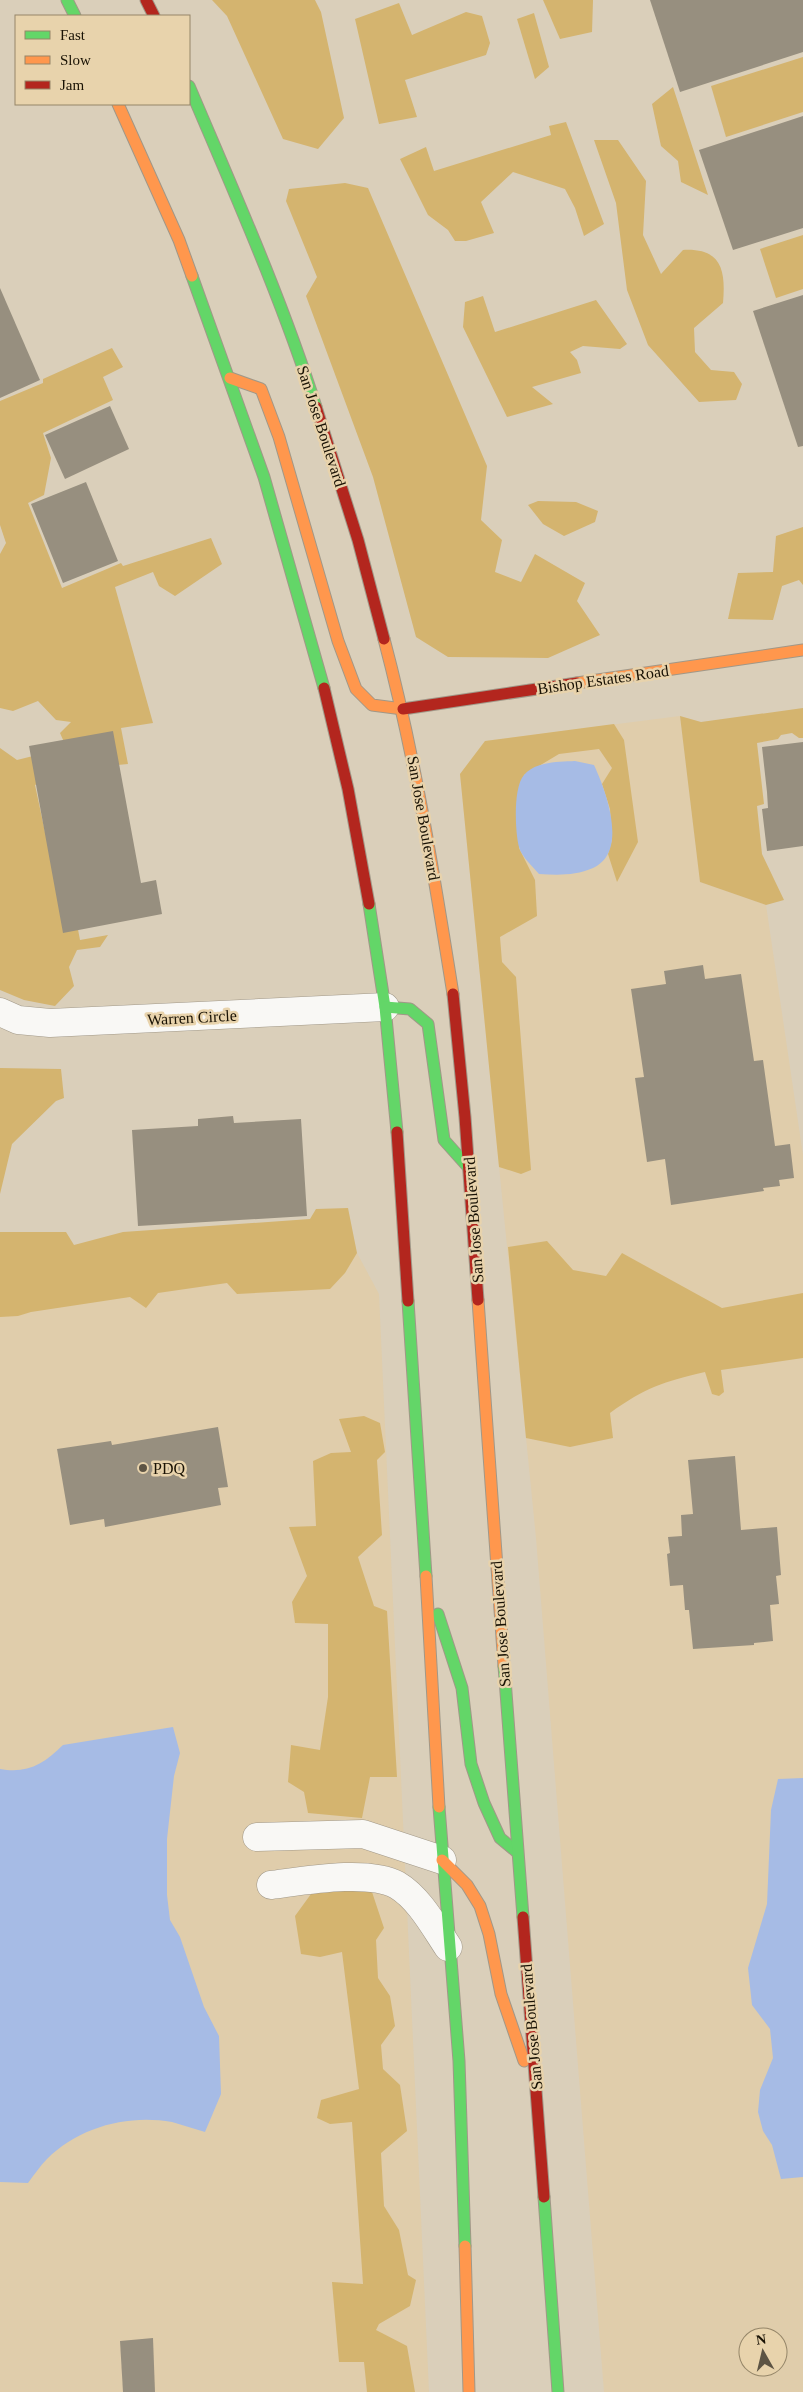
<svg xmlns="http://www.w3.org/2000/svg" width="803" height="2392" font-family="Georgia,serif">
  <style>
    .built { fill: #e0cdab; fill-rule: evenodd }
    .forest { fill: #d4b46f }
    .water { fill: #a6bbe5 }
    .building { fill: #978f7f }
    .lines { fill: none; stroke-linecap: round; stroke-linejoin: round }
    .street-casing { stroke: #a19888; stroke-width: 29 }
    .fast-casing { stroke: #a19888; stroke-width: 13 }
    .slow-casing { stroke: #a19888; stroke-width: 13 }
    .jam-casing { stroke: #a19888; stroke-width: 13 }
    .street { stroke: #f9f8f5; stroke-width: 28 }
    .fast { stroke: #63d668; stroke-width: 11 }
    .slow { stroke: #ff974d; stroke-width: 11 }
    .jam { stroke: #b3261e; stroke-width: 11 }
    .poi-dot { fill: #5d5444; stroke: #e8d3ac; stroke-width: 2 }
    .labels { text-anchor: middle; stroke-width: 5; stroke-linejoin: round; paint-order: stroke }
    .street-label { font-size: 16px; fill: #191204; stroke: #e8d3ac }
    .poi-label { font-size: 16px; fill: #191204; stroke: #e8d3ac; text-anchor: start }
  </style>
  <rect width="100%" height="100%" fill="#dacfba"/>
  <g class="built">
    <path d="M 680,716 L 700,882 L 766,905 L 803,1155 L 803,2392 L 604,2392 L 536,1538 L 460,774 L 485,741 ZM 748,2337 L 778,2337 L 778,2367 L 748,2367 Z"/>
    <path d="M 357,1253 L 379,1294 L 429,2392 L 0,2392 L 0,1304 Z"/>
  </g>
  <g class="forest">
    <path d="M 212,0 L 315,0 L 321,12 L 344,118 L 318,149 L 283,139 L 227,16 Z"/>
    <path d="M 543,0 L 593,0 L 592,32 L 560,39 Z"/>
    <path d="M 399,3 L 412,35 L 466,12 L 482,16 L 490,43 L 486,55 L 405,80 L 417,117 L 379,124 L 355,19 Z"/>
    <path d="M 534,13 L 549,67 L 535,79 L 517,19 Z"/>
    <path d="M 803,57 L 803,112 L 726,137 L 711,86 Z"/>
    <path d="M 673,87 L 708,195 L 681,182 L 678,161 L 661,146 L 652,104 Z"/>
    <path d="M 566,122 L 604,224 L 584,236 L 575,208 L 565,189 L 513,172 L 481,202 L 494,233 L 466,241 L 455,241 L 448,230 L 428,215 L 400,159 L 426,147 L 434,171 L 551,135 L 549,126 Z"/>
    <path d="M 594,140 L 618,140 L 646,181 L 643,235 L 661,274 L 683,250 C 721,248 726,269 723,303 L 694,328 L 695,352 L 711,370 L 734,372 L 742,384 L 736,400 L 699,402 L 648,345 L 627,290 L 616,203 Z"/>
    <path d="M 345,183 L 368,188 L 487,466 L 481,520 L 502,540 L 495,572 L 521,582 L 535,554 L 585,583 L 577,601 L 600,635 L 548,658 L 448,657 L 416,637 L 373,477 L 306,296 L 317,277 L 286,201 L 289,189 Z"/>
    <path d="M 803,235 L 803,289 L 776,298 L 760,249 Z"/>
    <path d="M 483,296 L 495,332 L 596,300 L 627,344 L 620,349 L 583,346 L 570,352 L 577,360 L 581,373 L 532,387 L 553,404 L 507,417 L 463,327 L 465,302 Z"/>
    <path d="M 112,348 L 123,367 L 103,377 L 113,400 L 43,433 L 51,458 L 44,495 L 28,503 L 62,588 L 121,563 L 123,566 L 211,538 L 222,564 L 175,596 L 159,586 L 153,572 L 115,587 L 153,723 L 121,728 L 128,764 L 76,769 L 60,733 L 71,722 L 56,720 L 38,701 L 13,711 L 0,708 L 0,554 L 6,543 L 0,525 L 0,401 L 43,383 L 43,379 Z"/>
    <path d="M 538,501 L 576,502 L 598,511 L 595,522 L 564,536 L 543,524 L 528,505 Z"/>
    <path d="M 803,527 L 803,585 L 799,580 L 782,586 L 773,620 L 728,619 L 738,573 L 773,572 L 776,536 Z"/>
    <path d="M 803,708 L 803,738 L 799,738 L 792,733 L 781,735 L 778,739 L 757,743 L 764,804 L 757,806 L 762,854 L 784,900 L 766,905 L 700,882 L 680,716 L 701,722 Z"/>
    <path d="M 614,724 L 624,740 L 638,842 L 617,882 L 608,854 L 612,840 L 610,809 L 602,784 L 612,768 L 599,749 L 559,754 L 524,775 L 519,848 L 535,880 L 537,916 L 500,937 L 502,962 L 516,977 L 531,1170 L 521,1174 L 499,1167 L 460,774 L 485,741 Z"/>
    <path d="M 0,748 L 17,760 L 41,754 L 48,780 L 35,785 L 45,832 L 62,845 L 80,940 L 108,935 L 100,947 L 77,950 L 69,967 L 74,986 L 55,1006 L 24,1000 L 0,990 Z"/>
    <path d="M 0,1068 L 61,1069 L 64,1098 L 56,1101 L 12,1144 L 0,1194 Z"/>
    <path d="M 348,1208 L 357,1253 L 345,1273 L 330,1289 L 237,1294 L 227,1283 L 158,1293 L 146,1308 L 130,1297 L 31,1312 L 18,1316 L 0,1317 L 0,1232 L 66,1232 L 74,1245 L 123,1232 L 310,1219 L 316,1209 Z"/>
    <path d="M 547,1241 L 573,1270 L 606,1276 L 622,1253 L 722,1308 L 803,1293 L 803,1358 L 721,1370 L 724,1392 L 719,1396 L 712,1394 L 705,1372 C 663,1382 646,1387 610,1413 L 613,1438 L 570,1447 L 526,1438 L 508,1247 Z"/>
    <path d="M 364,1416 L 380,1423 L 385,1452 L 377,1460 L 382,1535 L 358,1557 L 374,1606 L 387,1611 L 397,1777 L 370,1777 L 362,1818 L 308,1813 L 304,1792 L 288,1782 L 291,1745 L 320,1750 L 328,1697 L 328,1624 L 295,1623 L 292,1602 L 307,1576 L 289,1527 L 316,1526 L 313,1461 L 331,1453 L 351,1452 L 339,1419 Z"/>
    <path d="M 348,1887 L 372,1892 L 384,1928 L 376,1940 L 378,1978 L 390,1996 L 395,2026 L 381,2045 L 383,2069 L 400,2085 L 407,2131 L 381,2153 L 384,2206 L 399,2230 L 408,2275 L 416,2280 L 410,2306 L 379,2324 L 376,2330 L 407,2346 L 415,2392 L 367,2392 L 364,2362 L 339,2362 L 332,2282 L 363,2284 L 352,2122 L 330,2124 L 317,2118 L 321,2100 L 359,2089 L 342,1952 L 320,1957 L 301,1954 L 295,1916 L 311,1894 Z"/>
  </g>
  <g class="water">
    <path d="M 575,761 L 594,765 C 606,791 629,852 593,868 C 575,876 557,875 539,874 C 533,867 521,856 519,847 C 515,832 513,787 524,775 C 536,761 559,762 575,761 Z"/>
    <path d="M 173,1727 L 180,1753 L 174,1776 L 167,1839 L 167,1895 L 170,1920 L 180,1937 L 204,2007 L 219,2036 L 221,2094 L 205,2132 C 194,2129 183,2125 172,2122 C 128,2114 79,2127 47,2159 C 40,2166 34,2175 28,2183 L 0,2182 L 0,1769 C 27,1774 44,1764 63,1745 Z"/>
    <path d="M 803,1778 L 803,2177 L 781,2179 L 772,2145 L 763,2131 L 758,2112 L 760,2090 L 773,2058 L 770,2029 L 752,2005 L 748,1968 L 767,1904 L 771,1810 L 778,1779 Z"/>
  </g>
  <g class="building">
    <path d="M 650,0 L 803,0 L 803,52 L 680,92 Z"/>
    <path d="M 803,116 L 803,228 L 733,250 L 699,150 Z"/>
    <path d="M 0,288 L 40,380 L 0,398 Z"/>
    <path d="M 803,295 L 803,446 L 798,447 L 753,311 Z"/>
    <path d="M 110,406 L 129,449 L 65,479 L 45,435 Z"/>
    <path d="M 86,482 L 118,561 L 63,583 L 31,504 Z"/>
    <path d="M 113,731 L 141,883 L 156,880 L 162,914 L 63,933 L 29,746 Z"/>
    <path d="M 803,742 L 803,846 L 767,851 L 762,809 L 768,808 L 767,792 L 762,747 Z"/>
    <path d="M 703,965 L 705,979 L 741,974 L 754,1061 L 763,1060 L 775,1146 L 790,1144 L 794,1178 L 779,1180 L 780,1186 L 763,1188 L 764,1191 L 671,1205 L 665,1159 L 647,1162 L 635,1078 L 644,1077 L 631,989 L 666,984 L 664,971 Z"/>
    <path d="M 233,1116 L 234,1123 L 301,1119 L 307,1216 L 138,1226 L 132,1130 L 198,1126 L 198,1119 Z"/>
    <path d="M 218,1427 L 228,1487 L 218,1488 L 221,1505 L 105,1527 L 104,1519 L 70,1525 L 57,1449 L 111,1441 L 112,1445 Z"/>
    <path d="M 735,1456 L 741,1530 L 777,1527 L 781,1575 L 776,1576 L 779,1604 L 770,1605 L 773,1641 L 754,1643 L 754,1645 L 693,1649 L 689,1610 L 685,1610 L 683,1585 L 670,1586 L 667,1554 L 670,1553 L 668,1537 L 682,1536 L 681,1515 L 693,1514 L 688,1460 Z"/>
    <path d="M 153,2338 L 155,2392 L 123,2392 L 120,2341 Z"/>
  </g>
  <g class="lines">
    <g class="street-casing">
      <g id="street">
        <path d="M 0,1012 L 18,1020 L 50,1023 L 385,1007"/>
        <path d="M 257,1837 L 363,1834 L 442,1860"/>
        <path d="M 271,1885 C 303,1881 368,1869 397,1885 C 419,1898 434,1926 448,1947"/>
      </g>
    </g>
    <g class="fast-casing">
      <g id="fast">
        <path d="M 67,0 L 75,16"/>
        <path d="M 189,86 C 234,192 281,297 316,407"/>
        <path d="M 192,276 L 264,477 L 324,688"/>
        <path d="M 369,904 L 385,1007 L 397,1132"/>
        <path d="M 385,1007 L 410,1009 L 428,1024 L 444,1140 L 469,1168"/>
        <path d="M 408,1301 L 426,1576"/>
        <path d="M 438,1614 L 462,1688 L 471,1764 L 484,1803 L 500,1838 L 517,1852"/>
        <path d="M 504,1666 L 523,1917"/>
        <path d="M 439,1807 L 459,2061 L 465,2246"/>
        <path d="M 544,2197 L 558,2392"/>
      </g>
    </g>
    <g class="slow-casing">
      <g id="slow">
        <path d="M 118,104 L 179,240 L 192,276"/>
        <path d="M 230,378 L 261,389 L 279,437 L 338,641 L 356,689 L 372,705 L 403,709"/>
        <path d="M 384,639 C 415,756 434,875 453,994"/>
        <path d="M 577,683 L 803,650"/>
        <path d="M 478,1300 L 504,1666"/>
        <path d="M 426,1576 L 439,1807"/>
        <path d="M 442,1860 L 467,1885 L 480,1906 L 489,1934 L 501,1994 L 524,2061"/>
        <path d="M 465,2246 L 469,2392"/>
      </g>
    </g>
    <g class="jam-casing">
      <g id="jam">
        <path d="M 146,0 L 154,16"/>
        <path d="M 316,407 L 358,540 L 384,639"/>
        <path d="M 324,688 L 348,789 L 369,904"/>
        <path d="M 403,709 L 577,683"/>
        <path d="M 453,994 L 465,1117 L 478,1300"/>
        <path d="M 397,1132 L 408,1301"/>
        <path d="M 523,1917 L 544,2197"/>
      </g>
    </g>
    <use href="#street" class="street"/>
    <use href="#fast" class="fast"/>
    <use href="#slow" class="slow"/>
    <use href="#jam" class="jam"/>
  </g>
  <circle class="poi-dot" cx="143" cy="1468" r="5"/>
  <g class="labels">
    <g class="street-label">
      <text transform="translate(322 426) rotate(72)" y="6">San Jose Boulevard</text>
      <text transform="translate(603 679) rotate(-8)" y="6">Bishop Estates Road</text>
      <text transform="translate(424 818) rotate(80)" y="6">San Jose Boulevard</text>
      <text transform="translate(192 1017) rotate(-3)" y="6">Warren Circle</text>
      <text transform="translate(473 1220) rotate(-94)" y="6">San Jose Boulevard</text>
      <text transform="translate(500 1624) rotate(-94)" y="6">San Jose Boulevard</text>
      <text transform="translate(531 2027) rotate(-95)" y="6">San Jose Boulevard</text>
    </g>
    <g class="poi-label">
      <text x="153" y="1474">PDQ</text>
    </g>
  </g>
  <rect x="15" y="15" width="175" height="90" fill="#e8d3ac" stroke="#958669"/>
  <rect x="25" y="31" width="25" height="8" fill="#63d668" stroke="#958669"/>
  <text x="60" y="40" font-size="15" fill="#191204">Fast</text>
  <rect x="25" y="56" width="25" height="8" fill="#ff974d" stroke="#958669"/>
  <text x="60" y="65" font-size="15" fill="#191204">Slow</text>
  <rect x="25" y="81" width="25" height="8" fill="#b3261e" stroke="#958669"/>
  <text x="60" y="90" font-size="15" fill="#191204">Jam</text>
  <g transform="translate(763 2352) rotate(352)"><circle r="24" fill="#e8d3ac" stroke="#958669"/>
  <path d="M0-4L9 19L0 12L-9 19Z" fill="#5d5444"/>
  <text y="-8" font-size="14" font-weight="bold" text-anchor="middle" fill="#191204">N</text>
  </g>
</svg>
